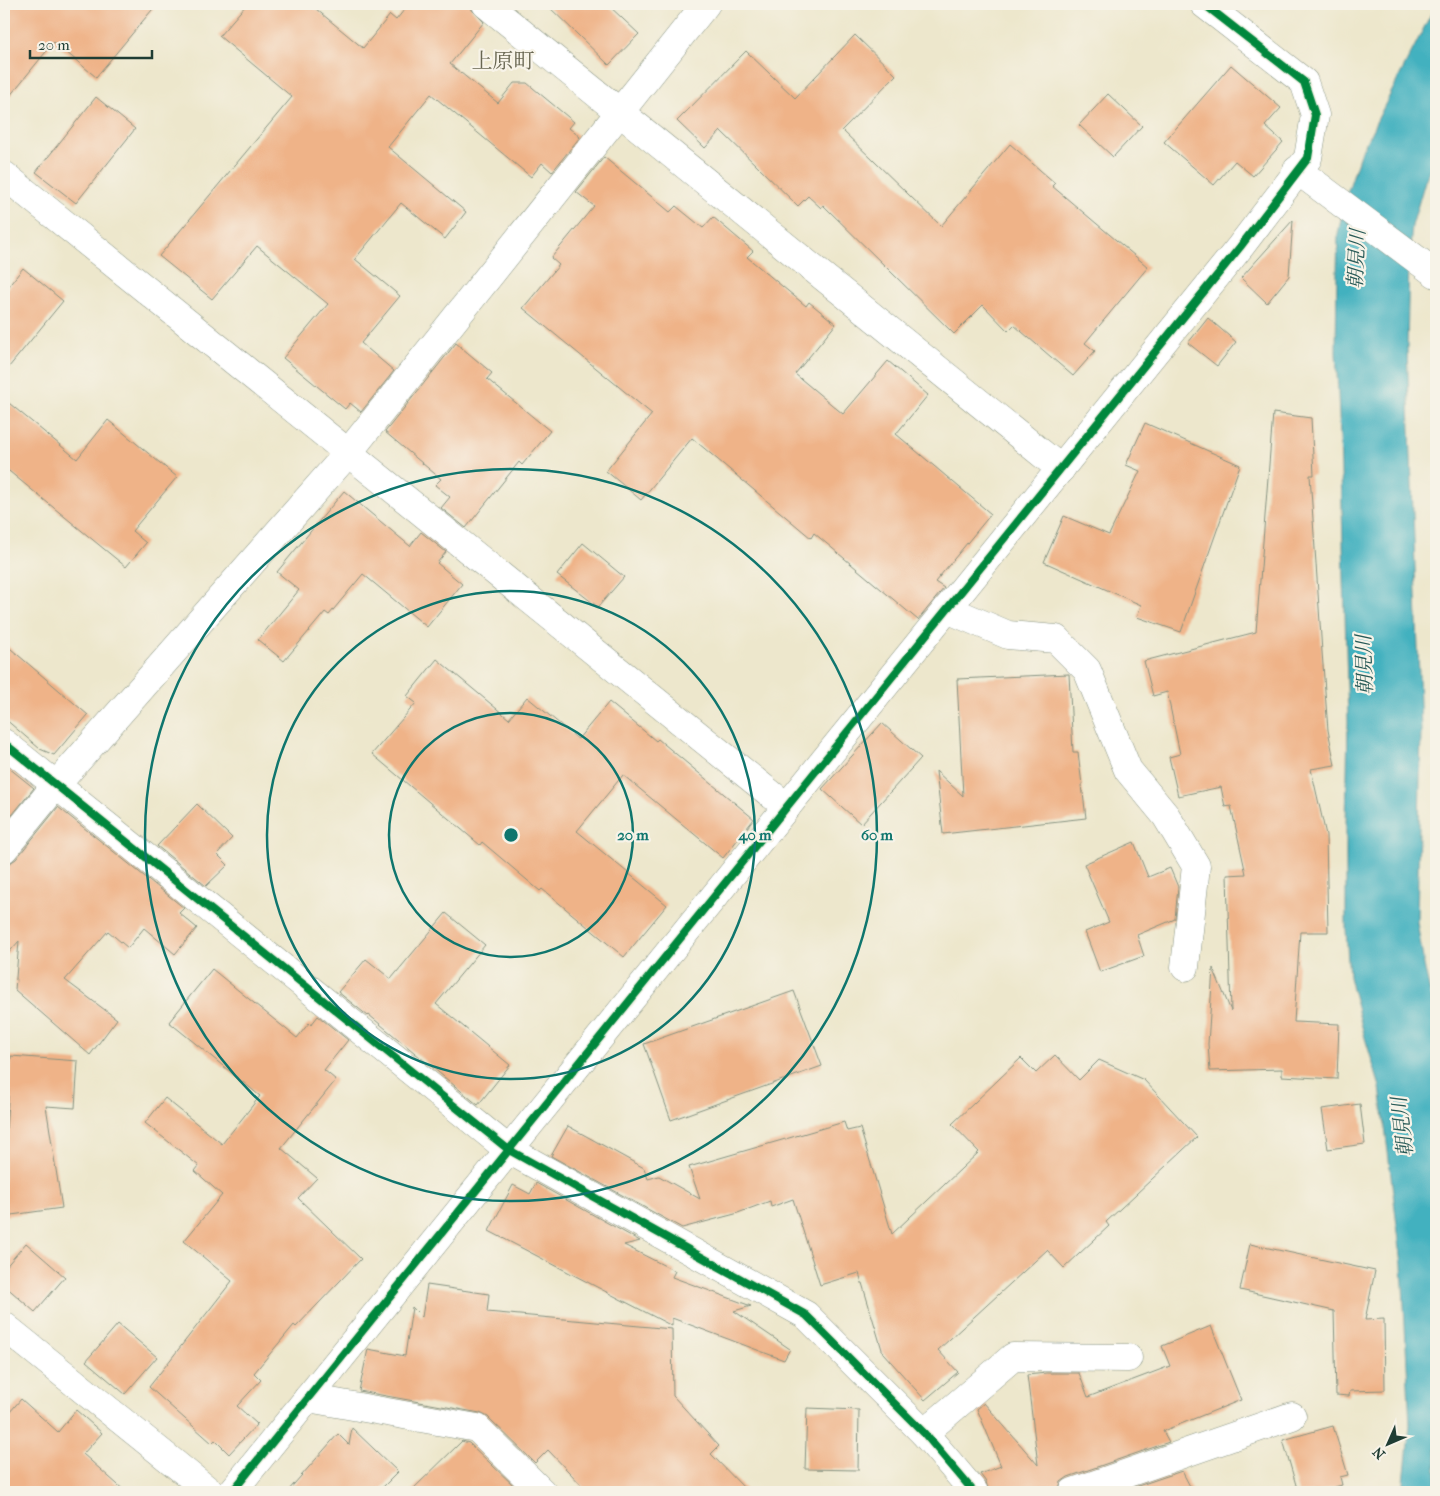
<svg xmlns="http://www.w3.org/2000/svg" width="1440" height="1496" font-family="'IM FELL French Canon','Noto Serif JP',serif">
  <style>
    .water { fill: #43b1bf; stroke: #31777a }
    .building { fill: #efb388 }
    .lines { fill: none; stroke-linecap: round; stroke-linejoin: round }
    .minor-casing { stroke: #869280; stroke-width: 29 }
    .tertiary-casing { stroke: #869280; stroke-width: 29 }
    .minor { stroke: #fff; stroke-width: 28 }
    .tertiary { stroke: #fff; stroke-width: 28 }
    .cycleway-casing { stroke: #f7f3e8; stroke-width: 11 }
    .cycleway { stroke: #00873e; stroke-width: 8 }
    .ring { fill: none; stroke: #0f766e; stroke-width: 2.5 }
    .labels { text-anchor: middle; stroke-width: 4.5; stroke-linejoin: round; paint-order: stroke }
    .water-label { font-size: 20px; font-style: italic; fill: #285a57; stroke: #f7f3e8 }
    .quarter-label { font-size: 21px; fill: #686651; stroke: #f7f3e8 }
    .centre { fill: #0f766e; stroke: #f7f3e8; stroke-width: 2.5 }
    .ring-label { font-size: 15px; text-anchor: middle; font-weight: bold; fill: #0f766e; stroke: #f7f3e8; stroke-width: 4.5; stroke-linejoin: round; paint-order: stroke }
  </style>
  <rect width="100%" height="100%" fill="#f7f3e8"/>
  <filter id="ink" filterUnits="userSpaceOnUse"><feTurbulence type="fractalNoise" baseFrequency=".02" numOctaves="2"/><feDisplacementMap in="SourceGraphic" scale="10" xChannelSelector="R" yChannelSelector="G"/><feConvolveMatrix kernelMatrix="1 2 1 2 8 2 1 2 1" color-interpolation-filters="sRGB"/></filter>
  <filter id="wash" filterUnits="userSpaceOnUse"><feTurbulence type="fractalNoise" baseFrequency=".0096" numOctaves="4" result="noise"/><feDisplacementMap in="SourceGraphic" scale="20" xChannelSelector="R" yChannelSelector="G"/><feGaussianBlur stdDeviation="1.12" result="paint"/><feColorMatrix in="noise" values="0 0 0 0 0 0 0 0 0 0 0 0 0 0 0 0 0 1.4 0 .05"/><feComposite in="paint" operator="in"/></filter>
  <g filter="url(#wash)">
    <rect width="100%" height="100%" fill="#ede7cc"/>
    <path class="water" d="M 1436,4 L 1436,154 L 1425,181 L 1412,226 L 1409,259 L 1407,348 L 1421,731 L 1417,922 L 1424,965 L 1436,1020 L 1436,1492 L 1403,1492 L 1410,1425 L 1402,1265 L 1380,1087 L 1365,1038 L 1349,977 L 1346,929 L 1346,826 L 1348,721 L 1340,436 L 1336,352 L 1337,272 L 1338,234 L 1345,200 L 1360,154 Z"/>
    <g id="blocks">
      <g class="building">
        <path d="M 4,4 L 157,4 L 96,77 L 54,42 L 4,103 Z"/>
        <path d="M 247,4 L 310,4 L 363,48 L 390,15 L 396,20 L 409,4 L 471,4 L 472,10 L 484,22 L 450,64 L 498,103 L 514,83 L 527,83 L 574,122 L 569,128 L 580,137 L 552,172 L 542,163 L 531,177 L 431,94 L 388,147 L 466,212 L 445,239 L 401,203 L 355,259 L 400,296 L 361,343 L 394,371 L 361,412 L 350,403 L 345,409 L 283,358 L 328,304 L 257,246 L 212,299 L 159,256 L 292,97 L 219,36 Z"/>
        <path d="M 546,4 L 607,4 L 639,34 L 609,65 Z"/>
        <path d="M 855,35 L 896,75 L 842,130 L 941,226 L 1010,144 L 1055,183 L 1052,186 L 1148,267 L 1085,343 L 1095,351 L 1073,376 L 1014,325 L 1008,331 L 983,305 L 954,334 L 823,205 L 821,208 L 808,196 L 798,206 L 721,131 L 705,148 L 677,121 L 746,51 L 795,98 Z"/>
        <path d="M 1231,65 L 1281,108 L 1265,126 L 1283,142 L 1253,176 L 1235,161 L 1214,185 L 1164,142 Z"/>
        <path d="M 1108,94 L 1142,126 L 1113,157 L 1079,125 Z"/>
        <path d="M 96,97 L 135,129 L 76,203 L 36,172 Z"/>
        <path d="M 604,157 L 670,212 L 676,206 L 703,228 L 713,217 L 753,251 L 747,257 L 806,306 L 809,302 L 836,324 L 795,374 L 843,414 L 888,361 L 928,395 L 896,434 L 991,514 L 935,582 L 944,588 L 918,620 L 814,533 L 811,538 L 692,438 L 641,500 L 606,471 L 652,414 L 523,308 L 559,265 L 551,258 L 594,206 L 576,192 Z"/>
        <path d="M 1293,220 L 1289,276 L 1267,303 L 1241,278 Z"/>
        <path d="M 23,268 L 63,301 L 4,373 L 4,292 Z"/>
        <path d="M 1208,318 L 1236,342 L 1217,366 L 1188,343 Z"/>
        <path d="M 456,343 L 492,373 L 487,379 L 550,431 L 522,465 L 519,462 L 466,528 L 441,508 L 450,497 L 435,485 L 441,479 L 385,432 Z"/>
        <path d="M 4,399 L 77,459 L 108,420 L 177,477 L 132,531 L 146,543 L 126,567 L 4,467 Z"/>
        <path d="M 1273,413 L 1311,418 L 1314,475 L 1310,475 L 1322,652 L 1328,730 L 1335,765 L 1311,769 L 1326,835 L 1328,932 L 1300,932 L 1294,1022 L 1339,1024 L 1337,1079 L 1282,1076 L 1282,1069 L 1210,1071 L 1208,1044 L 1213,968 L 1231,1011 L 1227,875 L 1246,874 L 1231,806 L 1225,807 L 1221,787 L 1178,796 L 1169,757 L 1180,754 L 1167,692 L 1153,696 L 1144,661 L 1256,632 Z"/>
        <path d="M 1145,423 L 1240,465 L 1181,632 L 1137,617 L 1141,605 L 1044,562 L 1064,516 L 1109,535 L 1140,471 L 1126,465 Z"/>
        <path d="M 344,491 L 410,546 L 421,532 L 446,552 L 437,563 L 462,584 L 427,627 L 363,574 L 329,615 L 325,612 L 284,661 L 258,640 L 299,590 L 277,572 Z"/>
        <path d="M 583,543 L 624,577 L 598,607 L 557,575 Z"/>
        <path d="M 4,643 L 88,715 L 54,755 L 40,749 L 4,718 Z"/>
        <path d="M 437,659 L 509,719 L 527,697 L 578,739 L 609,702 L 656,741 L 658,739 L 754,819 L 723,858 L 623,775 L 577,831 L 667,905 L 624,957 L 542,889 L 540,891 L 482,842 L 480,845 L 372,754 L 416,703 L 407,696 Z"/>
        <path d="M 1069,674 L 1073,752 L 1078,752 L 1086,818 L 943,834 L 936,771 L 963,796 L 957,679 Z"/>
        <path d="M 882,723 L 921,758 L 861,824 L 822,789 Z"/>
        <path d="M 4,764 L 34,788 L 4,825 Z"/>
        <path d="M 197,804 L 232,838 L 217,854 L 228,865 L 206,886 L 157,846 Z"/>
        <path d="M 58,807 L 184,908 L 179,913 L 197,928 L 175,954 L 144,928 L 128,948 L 108,931 L 65,980 L 117,1019 L 90,1055 L 15,990 L 19,941 L 4,958 L 4,864 L 10,863 L 16,859 Z"/>
        <path d="M 1134,842 L 1148,877 L 1170,868 L 1178,887 L 1175,919 L 1137,935 L 1144,956 L 1100,972 L 1085,932 L 1109,922 L 1084,864 Z"/>
        <path d="M 446,913 L 485,945 L 436,1004 L 510,1065 L 478,1105 L 369,1015 L 368,1016 L 338,992 L 366,959 L 391,979 Z"/>
        <path d="M 212,969 L 297,1038 L 309,1023 L 311,1025 L 318,1016 L 348,1040 L 324,1070 L 336,1080 L 281,1148 L 317,1178 L 298,1198 L 361,1259 L 296,1327 L 294,1325 L 254,1373 L 261,1380 L 237,1406 L 257,1424 L 229,1454 L 215,1440 L 212,1443 L 149,1387 L 232,1281 L 184,1241 L 222,1195 L 195,1171 L 199,1166 L 145,1123 L 165,1098 L 222,1144 L 260,1096 L 169,1022 Z"/>
        <path d="M 794,991 L 822,1066 L 671,1120 L 644,1044 Z"/>
        <path d="M 1055,1055 L 1079,1080 L 1099,1060 L 1144,1080 L 1197,1137 L 1106,1222 L 1109,1226 L 1064,1268 L 1047,1250 L 938,1350 L 958,1372 L 925,1400 L 883,1353 L 859,1273 L 820,1285 L 793,1199 L 771,1207 L 770,1201 L 735,1214 L 682,1228 L 551,1156 L 568,1126 L 644,1168 L 648,1179 L 659,1176 L 700,1199 L 689,1167 L 844,1122 L 847,1131 L 860,1128 L 892,1234 L 979,1152 L 952,1124 L 1021,1058 L 1036,1073 Z"/>
        <path d="M 11,1056 L 78,1061 L 75,1108 L 46,1106 L 62,1208 L 4,1216 L 4,1162 Z"/>
        <path d="M 1360,1104 L 1365,1144 L 1328,1149 L 1322,1109 Z"/>
        <path d="M 536,1183 L 640,1241 L 624,1245 L 675,1271 L 672,1277 L 751,1306 L 734,1311 L 790,1349 L 784,1360 L 672,1318 L 672,1326 L 489,1231 L 513,1185 L 530,1194 Z"/>
        <path d="M 26,1243 L 65,1277 L 35,1312 L 4,1285 L 4,1269 Z"/>
        <path d="M 1250,1244 L 1375,1271 L 1365,1320 L 1384,1319 L 1385,1390 L 1350,1391 L 1349,1396 L 1336,1395 L 1334,1311 L 1240,1290 Z"/>
        <path d="M 427,1285 L 489,1294 L 487,1312 L 672,1329 L 673,1396 L 719,1446 L 711,1454 L 748,1492 L 588,1492 L 548,1450 L 535,1463 L 488,1417 L 480,1413 L 359,1391 L 368,1349 L 405,1356 L 412,1307 L 422,1317 Z"/>
        <path d="M 118,1324 L 157,1357 L 125,1394 L 86,1361 Z"/>
        <path d="M 1211,1326 L 1241,1400 L 1163,1431 L 1169,1442 L 1068,1477 L 1061,1482 L 1058,1492 L 989,1492 L 986,1482 L 980,1474 L 1001,1466 L 977,1409 L 984,1403 L 1038,1465 L 1027,1375 L 1046,1373 L 1079,1373 L 1088,1397 L 1170,1366 L 1162,1346 Z"/>
        <path d="M 21,1399 L 58,1432 L 76,1410 L 102,1433 L 83,1454 L 126,1492 L 4,1492 L 4,1419 Z"/>
        <path d="M 807,1408 L 859,1410 L 858,1470 L 805,1469 Z"/>
        <path d="M 1333,1426 L 1348,1475 L 1340,1477 L 1342,1485 L 1316,1492 L 1298,1492 L 1283,1440 Z"/>
        <path d="M 352,1428 L 398,1472 L 378,1492 L 287,1492 L 338,1434 L 349,1445 Z"/>
        <path d="M 462,1441 L 469,1443 L 513,1485 L 505,1492 L 410,1492 Z"/>
        <path d="M 1182,1471 L 1193,1492 L 1120,1492 Z"/>
      </g>
    </g>
  </g>
  <g filter="url(#ink)">
    <use href="#blocks" fill-opacity="0" stroke="#869280" stroke-width="1"/>
    <g class="lines">
      <g class="minor-casing">
        <g id="minor">
          <path d="M 486,4 L 1061,469"/>
          <path d="M 1297,170 L 1436,274"/>
          <path d="M 947,609 L 1008,635 L 1056,639 L 1087,670 L 1128,770 L 1166,816 L 1196,866 L 1185,967"/>
          <path d="M 4,743 L 509,1150 L 806,1315 L 924,1433 L 974,1492"/>
          <path d="M 4,849 L 56,785 L 348,453 L 706,4"/>
          <path d="M 4,1326 L 210,1492"/>
          <path d="M 308,1398 L 477,1428 L 542,1492"/>
          <path d="M 924,1433 L 1013,1357 L 1128,1358"/>
          <path d="M 232,1492 L 1240,247 L 1308,158 L 1315,115 L 1304,82 L 1204,4"/>
          <path d="M 1073,1492 L 1292,1416"/>
        </g>
      </g>
      <g class="tertiary-casing">
        <path id="tertiary" d="M 4,175 L 787,807"/>
      </g>
      <use href="#minor" class="minor"/>
      <use href="#tertiary" class="tertiary"/>
      <g class="cycleway-casing">
        <g id="cycleway">
          <path d="M 4,743 L 509,1150 L 806,1315 L 924,1433 L 974,1492"/>
          <path d="M 232,1492 L 1240,247 L 1308,158 L 1315,115 L 1304,82 L 1204,4"/>
        </g>
      </g>
      <use href="#cycleway" class="cycleway"/>
    </g>
  </g>
  <g class="ring">
    <circle cx="511" cy="835" r="122"/>
    <circle cx="511" cy="835" r="244"/>
    <circle cx="511" cy="835" r="366"/>
  </g>
  <g class="labels">
    <g class="water-label">
      <text transform="translate(1356 259) rotate(-87)" y="7">朝見川</text>
      <text transform="translate(1364 665) rotate(-92)" y="7">朝見川</text>
      <text transform="translate(1402 1127) rotate(-97)" y="7">朝見川</text>
    </g>
    <g class="quarter-label">
      <text x="503" y="68">上原町</text>
    </g>
  </g>
  <circle cx="511" cy="835" r="8" class="centre"/>
  <g class="ring-label">
    <text x="633" y="840">20 m</text>
    <text x="755" y="840">40 m</text>
    <text x="877" y="840">60 m</text>
  </g>
  <rect width="1440" height="1496" fill="none" stroke="#f7f3e8" stroke-width="20"/>
  <g transform="translate(1388 1444) rotate(225)" stroke="#f7f3e8" stroke-width="4" paint-order="stroke">
  <path d="M0-4L9 19L0 12L-9 19Z" fill="#1f3d34"/>
  <text y="-8" font-size="14" font-weight="bold" text-anchor="middle" fill="#1f3d34">N</text>
  </g>
  <path d="M30 50v8h122v-8" fill="none" stroke="#1f3d34" stroke-width="2.5"/>
  <text x="38" y="50" font-size="15" fill="#1f3d34" stroke="#f7f3e8" stroke-width="4" paint-order="stroke">20 m</text>
</svg>
